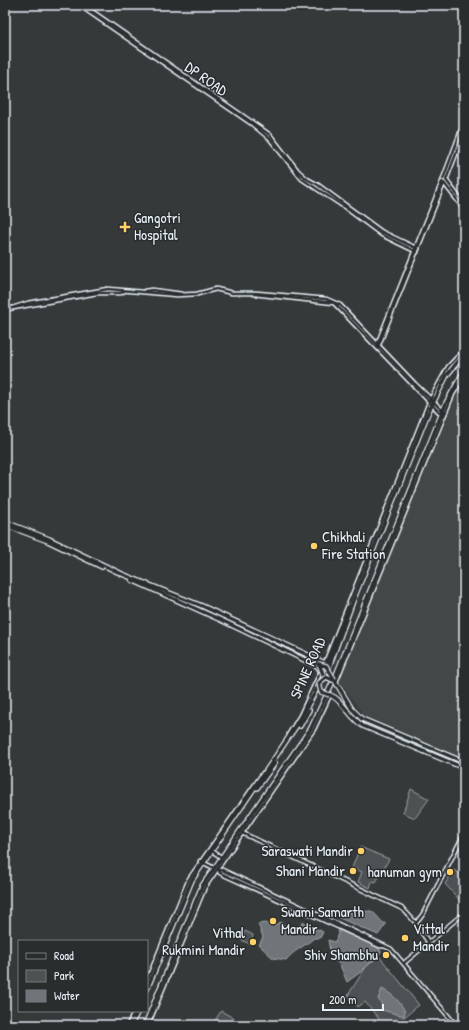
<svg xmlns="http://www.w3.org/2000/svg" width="469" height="1030" font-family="'Patrick Hand',sans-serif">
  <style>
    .built { fill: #424647 }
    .green { fill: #4d5152; stroke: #9aa1a5 }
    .water { fill: #707579; stroke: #a0a7ac }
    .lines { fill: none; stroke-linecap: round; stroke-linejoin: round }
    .minor-casing { stroke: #e8f1f8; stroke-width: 5.5 }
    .major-casing { stroke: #e8f1f8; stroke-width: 6 }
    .minor { stroke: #2a2d2e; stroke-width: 2.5 }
    .major { stroke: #2a2d2e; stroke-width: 3.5 }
    .major-bridge-casing { stroke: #e8f1f8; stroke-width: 6; stroke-linecap: butt }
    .major-bridge { stroke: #2a2d2e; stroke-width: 3.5 }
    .poi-dot { fill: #ffd166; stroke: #2a2d2e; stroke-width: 1.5 }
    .labels { text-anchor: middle; stroke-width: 3; stroke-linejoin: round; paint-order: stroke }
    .street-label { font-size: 15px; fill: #e8f1f8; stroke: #2a2d2e }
    .poi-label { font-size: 15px; fill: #e8f1f8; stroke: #2a2d2e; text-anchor: end }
  </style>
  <rect width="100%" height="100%" fill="#35393a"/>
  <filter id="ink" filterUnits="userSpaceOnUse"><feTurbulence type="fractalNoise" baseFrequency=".025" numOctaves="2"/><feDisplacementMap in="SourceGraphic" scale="8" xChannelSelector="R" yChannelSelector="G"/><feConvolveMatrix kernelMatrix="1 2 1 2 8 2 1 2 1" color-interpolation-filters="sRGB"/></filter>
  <g filter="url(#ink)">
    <path class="built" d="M 464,380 L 464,759 L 364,716 L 339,681 L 451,401 Z"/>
    <g class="green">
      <path d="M 411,789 L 429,799 L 415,818 L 403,813 Z"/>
      <path d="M 360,847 L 389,859 L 376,882 L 372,881 L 370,888 L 358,882 L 362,872 L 352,868 Z"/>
      <path d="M 454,870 L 464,877 L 464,905 L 445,884 Z"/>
      <path d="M 245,931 L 253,935 L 250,944 L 241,940 Z"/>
      <path d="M 379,956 L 419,1005 C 409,1013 398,1025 384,1025 L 365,1002 L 358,1007 L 348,995 L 366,967 Z"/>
      <path d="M 221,1011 L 246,1025 L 212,1025 Z"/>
    </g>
    <g class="water">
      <path d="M 371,911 C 378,915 379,921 386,924 L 378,935 L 337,917 L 341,913 Z"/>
      <path d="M 281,922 L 291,932 L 304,922 L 323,932 L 320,938 L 314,938 C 304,947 294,950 286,960 L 273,958 L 259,945 L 263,937 L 258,924 L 264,923 L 275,925 Z"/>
      <path d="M 339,930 L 379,948 L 381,952 L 362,971 L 347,982 L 340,965 L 331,957 L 328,940 L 335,942 Z"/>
      <path d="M 382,989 C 392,994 401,1002 405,1012 L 404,1016 L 382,1010 L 381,1003 L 378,999 Z"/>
    </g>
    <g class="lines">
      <g class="minor-casing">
        <g id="minor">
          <path d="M 79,5 L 252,124 L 270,139 L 302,179 L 346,208 L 382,235 L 417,252"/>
          <path d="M 83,5 L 263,130 L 270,135 L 298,171 L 307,179 L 318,185 L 382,232 L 418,249"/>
          <path d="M 464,133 L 446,180 L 464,204"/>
          <path d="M 443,179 L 464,123"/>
          <path d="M 145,291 L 152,290 L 182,294"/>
          <path d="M 254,294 L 334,303 L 442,415"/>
          <path d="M 13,308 L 97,293 L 121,293 L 124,291"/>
          <path d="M 6,310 L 28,303 L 108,289 L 177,295 L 197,294 L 216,289 L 232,293 L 256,293 L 326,299 L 340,305 L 415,384 L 445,413"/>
          <path d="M 377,345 L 442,182"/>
          <path d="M 378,347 L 444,183 L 464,209"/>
          <path d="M 325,663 L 430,400 L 448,367 L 464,350"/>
          <path d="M 336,682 L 442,421 L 453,394 L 464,376"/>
          <path d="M 289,734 L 300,716 L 321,671"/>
          <path d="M 242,833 L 403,909 L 415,922"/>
          <path d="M 212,851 L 221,857"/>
          <path d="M 200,861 L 214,868"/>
          <path d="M 219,870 L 220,873 L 380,946 L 384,946"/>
          <path d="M 219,871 L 222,870 L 391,949 L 456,1025"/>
          <path d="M 417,922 L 423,914 L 464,834"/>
          <path d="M 416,924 L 429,943"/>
          <path d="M 404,963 L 464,913"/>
          <path d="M 147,981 L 189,879 L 263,773"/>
          <path d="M 128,1025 L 135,1011"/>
          <path d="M 148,1025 L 205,887 L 314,729 L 330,695"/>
        </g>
      </g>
      <g class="major-casing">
        <g id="major">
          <path d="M 5,522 L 49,539 L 122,574 L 202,606 L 325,663"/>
          <path d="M 5,525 L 48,541 L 102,567"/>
          <path d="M 132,580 L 221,620 L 317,666 L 320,670"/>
          <path d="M 322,675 L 350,607"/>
          <path d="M 335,681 L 352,709 L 362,719 L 464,762"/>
          <path d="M 330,695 C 342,699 350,718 363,726 L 464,768"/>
          <path d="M 300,726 L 309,710"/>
          <path d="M 257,788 L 275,763"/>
          <path d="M 147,989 L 192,880 L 297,725 L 329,667 L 353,601 L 428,413 L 447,375 L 464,354"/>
          <path d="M 131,1025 L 138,1011"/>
          <path d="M 145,1025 L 202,886 L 311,728 L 336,675 L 446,403 L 464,371"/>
        </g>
      </g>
      <use href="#minor" class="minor"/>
      <use href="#major" class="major"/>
      <g class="major-bridge-casing">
        <g id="major-bridge">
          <path d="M 318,664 L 326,666 L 334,679"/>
          <path d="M 319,664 L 323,674"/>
          <path d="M 330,695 L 321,692 L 319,683 L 326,677 L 335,681"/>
        </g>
      </g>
      <use href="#major-bridge" class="major-bridge"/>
    </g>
  </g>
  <g class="poi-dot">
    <path d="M123 221h4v4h4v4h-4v4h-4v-4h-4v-4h4z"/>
    <circle cx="314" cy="546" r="4"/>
    <circle cx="361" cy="851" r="4"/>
    <circle cx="353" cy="871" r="4"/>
    <circle cx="450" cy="872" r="4"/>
    <circle cx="273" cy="921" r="4"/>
    <circle cx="405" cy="938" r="4"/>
    <circle cx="253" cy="942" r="4"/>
    <circle cx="386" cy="955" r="4"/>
  </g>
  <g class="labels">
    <g class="street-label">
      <text transform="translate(206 79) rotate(35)" y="5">DP ROAD</text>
      <text transform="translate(308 668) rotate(-66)" y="5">SPINE ROAD</text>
    </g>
    <g class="poi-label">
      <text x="134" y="223" text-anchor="start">Gangotri<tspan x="134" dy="17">Hospital</tspan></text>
      <text x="322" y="542" text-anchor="start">Chikhali<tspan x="322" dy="17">Fire Station</tspan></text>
      <text x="353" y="856">Saraswati Mandir</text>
      <text x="345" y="876">Shani Mandir</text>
      <text x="442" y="877">hanuman gym</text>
      <text x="281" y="917" text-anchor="start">Swami Samarth<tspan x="281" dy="17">Mandir</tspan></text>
      <text x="413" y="934" text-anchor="start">Vittal<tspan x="413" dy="17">Mandir</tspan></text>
      <text x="245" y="938">Vithal<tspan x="245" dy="17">Rukmini Mandir</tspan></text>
      <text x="378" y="960">Shiv Shambhu</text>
    </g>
  </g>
  <rect width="469" height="1030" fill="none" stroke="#2a2d2e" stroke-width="20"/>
  <rect x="10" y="10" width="449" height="1010" fill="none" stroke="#e8f1f8" stroke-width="1.5" filter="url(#ink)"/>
  <rect x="18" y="940" width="130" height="72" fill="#2a2d2e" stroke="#767b7f"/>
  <rect x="26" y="953" width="20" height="6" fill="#2a2d2e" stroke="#767b7f"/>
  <text x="54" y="960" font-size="12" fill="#e8f1f8">Road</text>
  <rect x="26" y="970" width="20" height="12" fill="#4d5152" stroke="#767b7f"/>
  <text x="54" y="980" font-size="12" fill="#e8f1f8">Park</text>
  <rect x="26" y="990" width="20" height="12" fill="#707579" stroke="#767b7f"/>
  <text x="54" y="1000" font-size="12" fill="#e8f1f8">Water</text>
  <path d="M323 1004v6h60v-6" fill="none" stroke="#e8f1f8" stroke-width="2"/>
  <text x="329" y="1004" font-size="12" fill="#e8f1f8" stroke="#2a2d2e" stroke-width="3" paint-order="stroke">200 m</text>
</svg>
